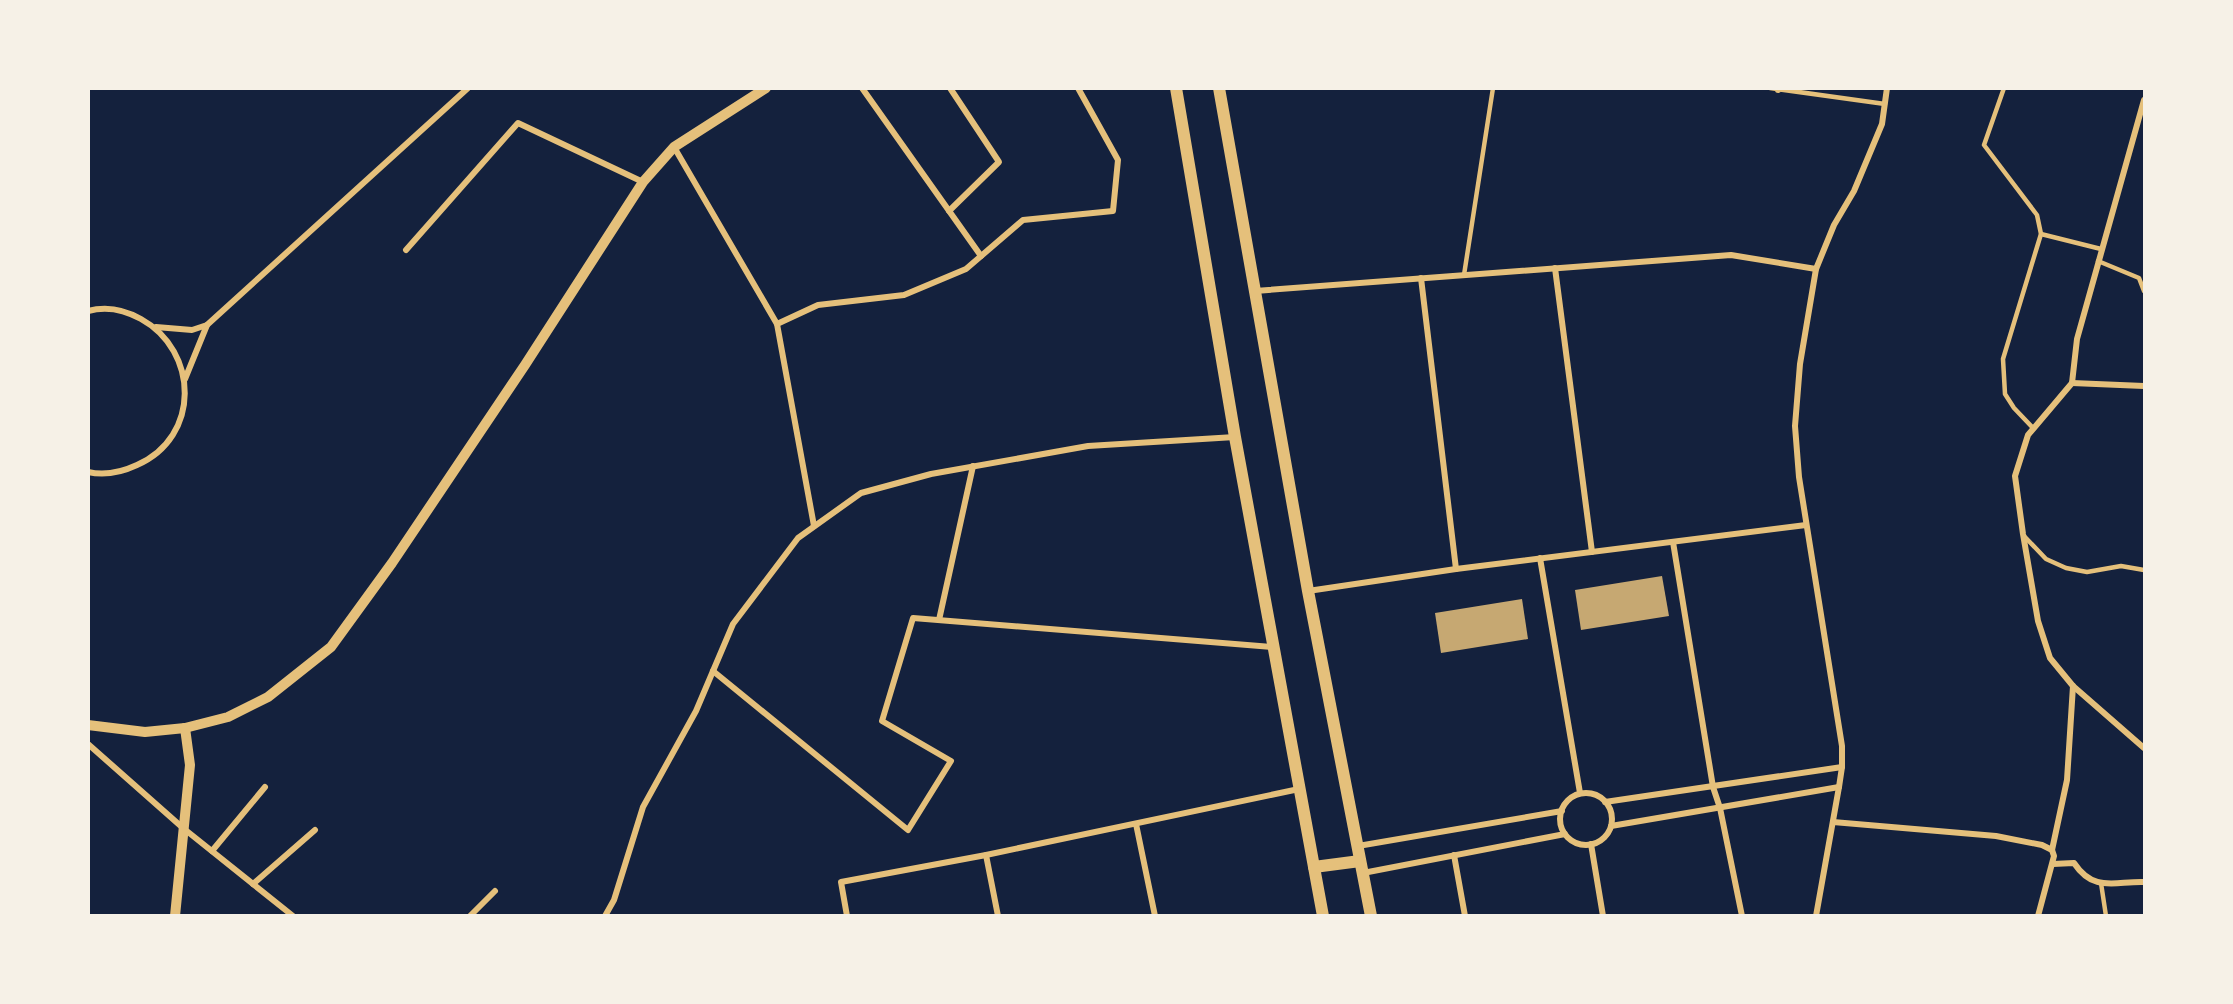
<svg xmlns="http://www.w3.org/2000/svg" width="2233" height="1004" font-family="Cabin,sans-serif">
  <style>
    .building { fill: #c6a872 }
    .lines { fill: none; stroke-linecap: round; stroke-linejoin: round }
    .service { stroke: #e5c07b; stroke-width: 4.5 }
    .minor { stroke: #e5c07b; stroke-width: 6 }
    .tertiary { stroke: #e5c07b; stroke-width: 10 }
    .secondary { stroke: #e5c07b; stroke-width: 12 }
  </style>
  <rect width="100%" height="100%" fill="#14213d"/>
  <g class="building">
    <path d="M 1662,576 L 1669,616 L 1581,630 L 1575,590 Z"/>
    <path d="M 1522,599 L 1528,639 L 1441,653 L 1435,613 Z"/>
  </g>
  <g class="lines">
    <g class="service">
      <path d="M 1770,88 L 1885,104"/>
      <path d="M 2004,88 L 1984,145 L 2037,215 L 2041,234 L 2003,359 L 2005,394 L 2014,408 L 2033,428"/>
      <path d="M 2041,234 L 2101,249"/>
      <path d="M 2098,261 L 2139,278 L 2144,291"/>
      <path d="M 1464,275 L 1493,88"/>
      <path d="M 2024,536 L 2046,559 L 2066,568 L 2087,572 L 2121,566 L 2144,570"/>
      <path d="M 2101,883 L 2106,916"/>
    </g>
    <g class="minor">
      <path d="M 862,88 L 981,256"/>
      <path d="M 1778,90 L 1778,88"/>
      <path d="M 2144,100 L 2077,339 L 2072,383 L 2028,435 L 2015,476 L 2023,534 L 2038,621 L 2050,658 L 2073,686 L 2144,748"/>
      <path d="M 674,147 L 777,324 L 814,526"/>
      <path d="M 949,211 L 999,162 L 950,88"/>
      <path d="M 406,250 L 518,123 L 643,182"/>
      <path d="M 1555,268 L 1592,552"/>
      <path d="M 1421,278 L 1456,569"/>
      <path d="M 1255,291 L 1731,255 L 1816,269"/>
      <path d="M 88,311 C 106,306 125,310 141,319 C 199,351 201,437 137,465 C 122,472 105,476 88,472"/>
      <path d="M 777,324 L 818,305 L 904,295 L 966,269 L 1023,220 L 1113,211 L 1118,160 L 1078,88"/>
      <path d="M 156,327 L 192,330 L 207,325 L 468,88"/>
      <path d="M 185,379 L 207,325"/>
      <path d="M 2072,383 L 2144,386"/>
      <path d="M 1673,542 L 1713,787 L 1720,808 L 1742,916"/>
      <path d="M 1540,558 L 1580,793"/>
      <path d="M 1308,591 L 1456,569 L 1806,525"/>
      <path d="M 939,620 L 973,466"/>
      <path d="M 713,671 L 908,830 L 951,761 L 882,721 L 913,618 L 1273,647"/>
      <path d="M 88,744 L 183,828 L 293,916"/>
      <circle cx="1586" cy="819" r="26"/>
      <path d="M 1605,802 L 1842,767"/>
      <path d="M 1833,822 L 1996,836 L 2042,845 L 2052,850 L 2054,856 L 2038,916"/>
      <path d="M 1136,824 L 1155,916"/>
      <path d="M 1611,826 L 1839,787"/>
      <path d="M 1591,844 L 1603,916"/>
      <path d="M 1358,846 L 1562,811"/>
      <path d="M 2052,850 L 2067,780 L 2073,686"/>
      <path d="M 212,851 L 265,787"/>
      <path d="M 986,855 L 998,916"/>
      <path d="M 1454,855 L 1465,916"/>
      <path d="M 2053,864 L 2074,863 C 2094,893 2115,881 2144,882"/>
      <path d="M 1363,873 L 1565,834"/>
      <path d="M 253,884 L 315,830"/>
      <path d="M 470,916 L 495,891"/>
      <path d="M 605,916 L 614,900 L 643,807 L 696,711 L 733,624 L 798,538 L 861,493 L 931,474 L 1088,446 L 1235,437"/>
      <path d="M 847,916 L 841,882 L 986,855 L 1299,789"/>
      <path d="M 1816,916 L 1839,787 L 1842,767 L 1842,746 L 1799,477 L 1795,426 L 1800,364 L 1816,269 L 1834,225 L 1854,191 L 1882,124 L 1887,88"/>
    </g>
    <g class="tertiary">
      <path d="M 88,725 L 145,732 L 185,728 L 228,717 L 268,697 L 331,647 L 392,563 L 525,365 L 643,182 L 674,147 L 766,88"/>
      <path d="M 175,916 L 190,765 L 185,728"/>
    </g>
    <g class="secondary">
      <path d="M 1176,88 L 1235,437 L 1323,916"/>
      <path d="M 1219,88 L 1308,591 L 1371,916"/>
      <path d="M 1314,867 L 1360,861"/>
    </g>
  </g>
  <rect width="2233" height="1004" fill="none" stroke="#f6f1e7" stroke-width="180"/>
</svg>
